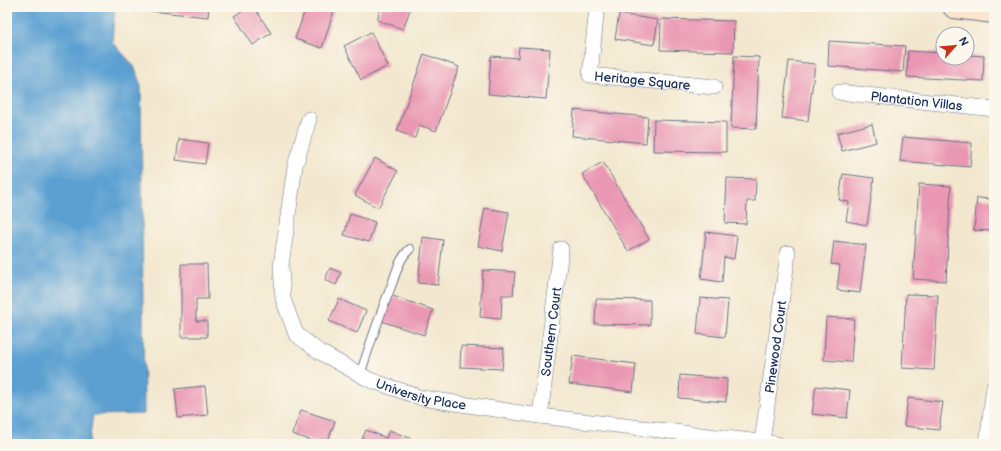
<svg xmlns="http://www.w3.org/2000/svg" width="1001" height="451" font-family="'Balsamiq Sans',sans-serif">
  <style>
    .water { fill: #5ca0d1; stroke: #3c6898 }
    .building { fill: #ea97b3 }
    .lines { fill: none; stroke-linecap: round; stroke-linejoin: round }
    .lane-casing { stroke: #677086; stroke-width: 10 }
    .street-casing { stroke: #677086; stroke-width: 16 }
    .secondary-casing { stroke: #677086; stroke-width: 24 }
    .lane { stroke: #fff; stroke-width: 8 }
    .street { stroke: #fff; stroke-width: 15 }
    .secondary { stroke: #fbe5cf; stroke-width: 22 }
    .labels { text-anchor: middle; stroke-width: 3.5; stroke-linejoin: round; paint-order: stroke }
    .street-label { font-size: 13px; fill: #1b2f5e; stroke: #fbf7ec }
  </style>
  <rect width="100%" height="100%" fill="#fbf7ec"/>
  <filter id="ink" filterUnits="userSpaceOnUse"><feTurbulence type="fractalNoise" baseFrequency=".025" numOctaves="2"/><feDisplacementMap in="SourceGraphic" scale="8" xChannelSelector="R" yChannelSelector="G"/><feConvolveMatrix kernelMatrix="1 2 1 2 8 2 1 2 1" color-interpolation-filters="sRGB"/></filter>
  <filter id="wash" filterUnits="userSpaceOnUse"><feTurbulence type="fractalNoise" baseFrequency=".012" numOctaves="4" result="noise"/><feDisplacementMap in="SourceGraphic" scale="16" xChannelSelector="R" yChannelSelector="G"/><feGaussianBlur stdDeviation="0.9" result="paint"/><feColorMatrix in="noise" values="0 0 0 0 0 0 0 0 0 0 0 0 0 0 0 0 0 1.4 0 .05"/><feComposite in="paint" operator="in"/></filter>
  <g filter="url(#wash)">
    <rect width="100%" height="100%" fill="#f3e8cf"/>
    <path class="water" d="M 7,7 L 115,7 L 112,42 L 134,66 L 141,86 L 144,414 L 93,415 L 89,443 L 91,444 L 7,444 Z"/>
    <g id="blocks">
      <g class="building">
        <path d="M 131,7 L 209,7 L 208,17 L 131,9 Z"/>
        <path d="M 248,7 L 254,7 L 271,33 L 253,45 L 234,16 Z"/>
        <path d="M 306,7 L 335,7 L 322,48 L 295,39 Z"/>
        <path d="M 381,7 L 411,7 L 403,29 L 377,20 Z"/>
        <path d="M 619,14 L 658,20 L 654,45 L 615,39 Z"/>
        <path d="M 661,19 L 734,21 L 733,52 L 660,50 Z"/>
        <path d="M 371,32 L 388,66 L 361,80 L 344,46 Z"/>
        <path d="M 829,41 L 905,46 L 903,72 L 828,66 Z"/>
        <path d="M 519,47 L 550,49 L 546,99 L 488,94 L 491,56 L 518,58 Z"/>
        <path d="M 908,51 L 943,53 L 943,58 L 967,58 L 967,55 L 984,56 L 983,81 L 907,77 Z"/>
        <path d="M 424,54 L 459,67 L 436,131 L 419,125 L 415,138 L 397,131 Z"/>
        <path d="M 734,56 L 759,57 L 756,129 L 731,128 Z"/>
        <path d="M 789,61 L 815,64 L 808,121 L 782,118 Z"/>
        <path d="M 574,110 L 648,117 L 646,143 L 572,136 Z"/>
        <path d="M 654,120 L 726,122 L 726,152 L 653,151 Z"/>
        <path d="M 872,124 L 876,142 L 842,151 L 837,133 Z"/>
        <path d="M 903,137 L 972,143 L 970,167 L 900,161 Z"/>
        <path d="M 179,139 L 208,143 L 205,164 L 176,160 Z"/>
        <path d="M 375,158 L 398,171 L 378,208 L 355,195 Z"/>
        <path d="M 603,162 L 649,239 L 628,251 L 582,174 Z"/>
        <path d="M 843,174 L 874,178 L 867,225 L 846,221 L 849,202 L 839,200 Z"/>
        <path d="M 727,178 L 756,179 L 755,201 L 747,201 L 746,224 L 725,223 Z"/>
        <path d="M 919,184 L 951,186 L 946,281 L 913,279 Z"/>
        <path d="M 977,198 L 994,199 L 994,231 L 974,230 Z"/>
        <path d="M 485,208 L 509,212 L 502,251 L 478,246 Z"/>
        <path d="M 350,214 L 375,222 L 369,242 L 344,235 Z"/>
        <path d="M 706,232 L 737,236 L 734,259 L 724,257 L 722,282 L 701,279 Z"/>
        <path d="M 423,237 L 443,240 L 438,285 L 418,283 Z"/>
        <path d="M 834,241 L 866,245 L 860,293 L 837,290 L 840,265 L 831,264 Z"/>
        <path d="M 181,264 L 207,264 L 208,299 L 196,299 L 196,321 L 207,321 L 207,337 L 181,337 Z"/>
        <path d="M 330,268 L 341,273 L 336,285 L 325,280 Z"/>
        <path d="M 483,270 L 515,272 L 513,295 L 502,295 L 501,319 L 480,317 Z"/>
        <path d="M 906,294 L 938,295 L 934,370 L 902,368 Z"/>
        <path d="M 390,295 L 433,310 L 424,335 L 381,321 Z"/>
        <path d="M 700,298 L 728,300 L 725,337 L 697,334 Z"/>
        <path d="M 339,299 L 366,311 L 357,333 L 329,321 Z"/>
        <path d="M 596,299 L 650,300 L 650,325 L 595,324 Z"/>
        <path d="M 826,317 L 854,319 L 851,362 L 824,360 Z"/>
        <path d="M 461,346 L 504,348 L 502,369 L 460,367 Z"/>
        <path d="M 573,356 L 636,364 L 633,392 L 569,384 Z"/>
        <path d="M 680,375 L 727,379 L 726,402 L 679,398 Z"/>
        <path d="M 205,386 L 208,415 L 178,418 L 175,389 Z"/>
        <path d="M 816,386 L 850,390 L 847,418 L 812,414 Z"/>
        <path d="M 908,398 L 943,402 L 939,430 L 904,426 Z"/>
        <path d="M 301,410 L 335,421 L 327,444 L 322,444 L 292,434 Z"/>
        <path d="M 366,430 L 386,438 L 389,430 L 410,438 L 407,444 L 360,444 Z"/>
      </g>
    </g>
  </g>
  <g filter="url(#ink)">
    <use href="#blocks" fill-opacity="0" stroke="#677086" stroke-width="1"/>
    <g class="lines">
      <g class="lane-casing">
        <path id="lane" d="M 360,375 C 370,344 380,314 392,284 C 396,273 400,257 410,249"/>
      </g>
      <g class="street-casing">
        <g id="street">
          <path id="s1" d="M 597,7 L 590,75 L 714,87"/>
          <path id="s2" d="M 839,92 L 994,109"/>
          <path id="s3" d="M 309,119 L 295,166 L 281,266 L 283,299 L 296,334 L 318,351 L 370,380 L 422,398 L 540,416 L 777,444"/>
          <path id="s4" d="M 540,416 L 561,249"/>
          <path id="s5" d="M 762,442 L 788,253"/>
          <path d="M 987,444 L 994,387"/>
        </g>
      </g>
      <g class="secondary-casing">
        <path id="secondary" d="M 954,7 L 994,12"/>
      </g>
      <use href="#lane" class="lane"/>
      <use href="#street" class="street"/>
      <use href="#secondary" class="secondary"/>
    </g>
  </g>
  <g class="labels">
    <g class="street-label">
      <text dy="5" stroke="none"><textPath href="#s1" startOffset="121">Heritage Square</textPath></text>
      <text dy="5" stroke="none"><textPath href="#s2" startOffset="78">Plantation Villas</textPath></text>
      <text dy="5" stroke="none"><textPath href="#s4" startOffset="85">Southern Court</textPath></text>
      <text dy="5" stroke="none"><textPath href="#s5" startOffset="96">Pinewood Court</textPath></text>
      <text dy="5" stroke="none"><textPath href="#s3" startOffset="361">University Place</textPath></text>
    </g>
  </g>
  <rect width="1001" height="451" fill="none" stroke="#fbf7ec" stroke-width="24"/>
  <g transform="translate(955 46) rotate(63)"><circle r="19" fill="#fbf7ec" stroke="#a1a7b3"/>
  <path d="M0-3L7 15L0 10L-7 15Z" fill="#c8321e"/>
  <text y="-6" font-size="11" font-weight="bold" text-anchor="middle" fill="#1b2f5e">N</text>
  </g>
</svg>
